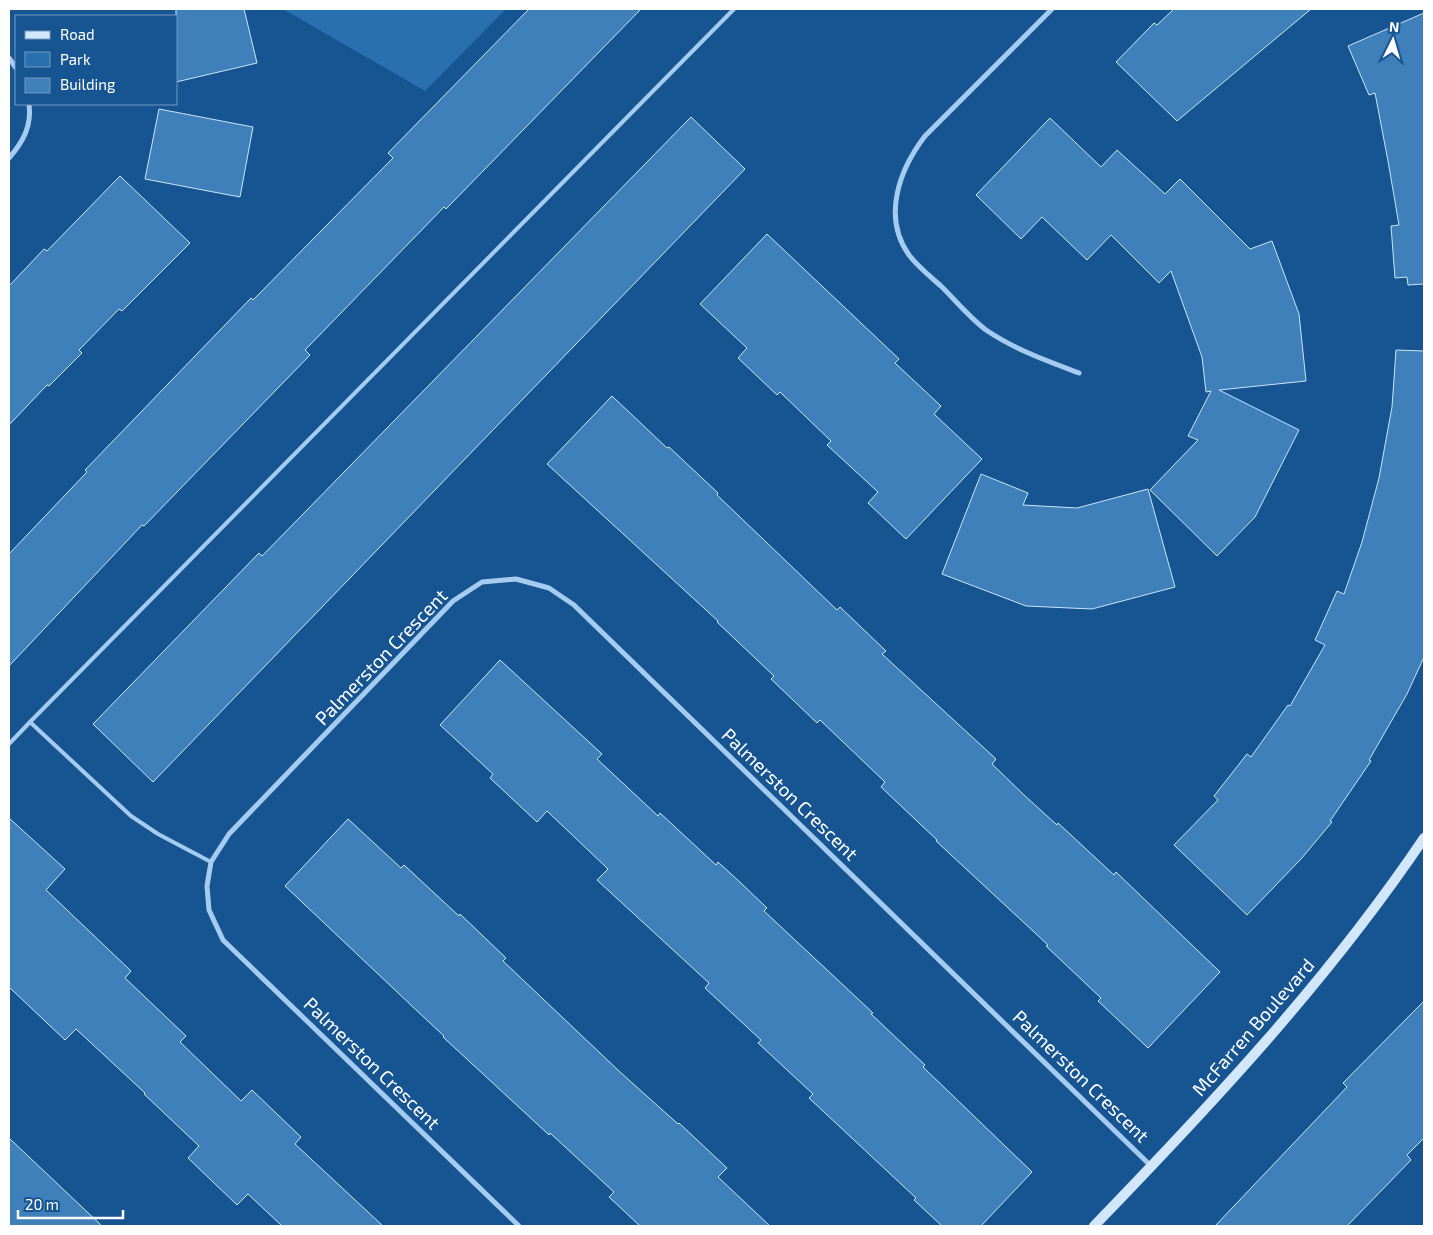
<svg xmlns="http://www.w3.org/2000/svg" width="1433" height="1235" font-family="'Exo 2',sans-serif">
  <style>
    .green { fill: #2970b1 }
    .building { fill: #3f7fba; stroke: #cce5fb }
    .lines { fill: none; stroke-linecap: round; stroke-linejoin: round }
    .lane { stroke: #a5ccf0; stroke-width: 4 }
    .street { stroke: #a5ccf0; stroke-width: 5 }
    .secondary { stroke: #d3e7fb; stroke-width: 10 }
    .labels { text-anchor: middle; stroke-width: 5; stroke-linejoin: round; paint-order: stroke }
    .street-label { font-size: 19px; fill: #fff; stroke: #175592 }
  </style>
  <rect width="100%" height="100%" fill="#175592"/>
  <path class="green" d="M 283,9 L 506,9 L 425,91 Z"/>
  <g class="building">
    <path d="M 176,9 L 244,9 L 257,63 L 176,82 Z"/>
    <path d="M 529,9 L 641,9 L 446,209 L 444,207 L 305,350 L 310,355 L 144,526 L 142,525 L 9,666 L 9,554 L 87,472 L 85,470 L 251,298 L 253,300 L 393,158 L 388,153 Z"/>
    <path d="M 1174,9 L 1311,9 L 1177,121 L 1116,62 L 1154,23 L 1157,25 Z"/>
    <path d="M 1424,13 L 1424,284 L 1408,285 L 1407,277 L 1395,278 L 1391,226 L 1399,225 L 1388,161 L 1375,93 L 1369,95 L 1348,46 Z"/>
    <path d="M 159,109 L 253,127 L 240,197 L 145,179 Z"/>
    <path d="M 691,117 L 745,169 L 153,782 L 93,724 L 259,553 L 262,556 Z"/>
    <path d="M 1050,118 L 1101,167 L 1117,150 L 1165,194 L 1180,179 L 1250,249 L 1272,241 L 1299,314 L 1306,381 L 1219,390 L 1299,430 L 1255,517 L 1217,556 L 1150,490 L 1198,440 L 1188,436 L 1211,391 L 1206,392 L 1202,357 L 1171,271 L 1159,283 L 1111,235 L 1087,260 L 1042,217 L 1021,239 L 976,195 Z"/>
    <path d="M 120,176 L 190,243 L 122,311 L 119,309 L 79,350 L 82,353 L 49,386 L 47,385 L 9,425 L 9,286 L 44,249 L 47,251 Z"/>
    <path d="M 767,234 L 899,359 L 895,363 L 941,406 L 934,414 L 982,459 L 906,539 L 868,503 L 878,492 L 827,445 L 831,441 L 780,392 L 777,395 L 738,358 L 747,348 L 700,304 Z"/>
    <path d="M 1396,350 L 1424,351 L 1424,657 L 1407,694 L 1369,760 L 1371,761 L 1330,821 L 1332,822 L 1301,859 L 1247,915 L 1174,845 L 1218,800 L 1214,796 L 1247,754 L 1251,757 L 1288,705 L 1290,706 L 1325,645 L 1315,640 L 1337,591 L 1344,594 L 1362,542 L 1379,478 L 1392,407 Z"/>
    <path d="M 612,396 L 667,448 L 669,447 L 718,493 L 717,495 L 837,610 L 840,607 L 886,651 L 882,654 L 996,759 L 992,764 L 1025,796 L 1057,825 L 1058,823 L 1114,875 L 1116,872 L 1220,972 L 1148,1048 L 1098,1001 L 1101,998 L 1046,946 L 1048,945 L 936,841 L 937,840 L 881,787 L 885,782 L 820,720 L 817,723 L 771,679 L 774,676 L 717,622 L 718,621 L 547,464 Z"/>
    <path d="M 981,474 L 1028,493 L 1023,505 L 1077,508 L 1148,489 L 1175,587 L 1092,609 L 1026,606 L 942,574 Z"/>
    <path d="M 500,660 L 602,754 L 597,759 L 658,816 L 660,813 L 716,865 L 718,862 L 743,885 L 767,908 L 764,911 L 873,1013 L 871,1014 L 925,1065 L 923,1067 L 1032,1172 L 981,1226 L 942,1226 L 914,1200 L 916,1198 L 809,1098 L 813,1094 L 758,1043 L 761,1040 L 705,988 L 709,983 L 597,880 L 608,869 L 547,811 L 537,822 L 490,778 L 493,774 L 440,725 Z"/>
    <path d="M 9,818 L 65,869 L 46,890 L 131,971 L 125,978 L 186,1036 L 180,1042 L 241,1101 L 252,1090 L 301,1137 L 295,1144 L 383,1226 L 282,1226 L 248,1194 L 237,1205 L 188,1158 L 199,1146 L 144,1094 L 145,1093 L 76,1029 L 65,1040 L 9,987 Z"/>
    <path d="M 348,819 L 401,868 L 404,865 L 459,916 L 460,914 L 506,958 L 503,961 L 620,1072 L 678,1124 L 679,1123 L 727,1168 L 718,1177 L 770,1226 L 640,1226 L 609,1197 L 614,1192 L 550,1133 L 549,1135 L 443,1037 L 444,1036 L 414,1008 L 285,886 Z"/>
    <path d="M 1424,1001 L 1424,1138 L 1407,1155 L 1411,1160 L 1347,1226 L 1215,1226 L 1347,1087 L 1343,1083 Z"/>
    <path d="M 9,1138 L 102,1226 L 9,1226 Z"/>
  </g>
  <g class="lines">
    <g class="lane">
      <path d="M 30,722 L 734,9"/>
      <path d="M 9,744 L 30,722 L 131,816 L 158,834 L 211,862"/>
    </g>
    <g class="street">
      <path d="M 1052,9 L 925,136 C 899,170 882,217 909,255 C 918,267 931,277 942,287 C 956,301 970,318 986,330 C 1014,349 1047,361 1079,373"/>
      <path d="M 9,58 L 16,68"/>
      <path d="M 9,158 C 23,142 32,126 29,104"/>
      <path d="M 519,1226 L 223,940 L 209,910 L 207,886 L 211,862 L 229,834 L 453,601 L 482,582 L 516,579 L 549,588 L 574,605 L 1151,1166"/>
    </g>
    <path class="secondary" d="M 1094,1226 C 1212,1104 1329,979 1424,838"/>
  </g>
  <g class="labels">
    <g class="street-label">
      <text transform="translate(381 657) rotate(-46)" y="7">Palmerston Crescent</text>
      <text transform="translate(790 794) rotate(44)" y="7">Palmerston Crescent</text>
      <text transform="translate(1253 1027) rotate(-49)" y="7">McFarren Boulevard</text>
      <text transform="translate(372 1063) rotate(44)" y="7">Palmerston Crescent</text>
      <text transform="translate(1081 1076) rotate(44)" y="7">Palmerston Crescent</text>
    </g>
  </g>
  <rect width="1433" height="1235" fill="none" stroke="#ffffff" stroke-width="20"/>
  <rect x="15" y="15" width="162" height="90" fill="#175592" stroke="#7499be"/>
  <rect x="25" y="31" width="25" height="8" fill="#d3e7fb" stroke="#7499be"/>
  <text x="60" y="40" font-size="15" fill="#ffffff">Road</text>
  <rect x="25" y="52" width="25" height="15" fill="#2970b1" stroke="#7499be"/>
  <text x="60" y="65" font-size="15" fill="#ffffff">Park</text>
  <rect x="25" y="78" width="25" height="15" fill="#3f7fba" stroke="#7499be"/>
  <text x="60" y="90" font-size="15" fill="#ffffff">Building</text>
  <g transform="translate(1393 40) rotate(5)" stroke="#175592" stroke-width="4" paint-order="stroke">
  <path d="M0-4L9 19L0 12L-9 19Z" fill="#ffffff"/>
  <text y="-8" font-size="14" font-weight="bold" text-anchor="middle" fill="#ffffff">N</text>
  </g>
  <path d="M18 1210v8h105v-8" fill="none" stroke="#ffffff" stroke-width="2.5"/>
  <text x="25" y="1210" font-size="15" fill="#ffffff" stroke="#175592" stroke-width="4" paint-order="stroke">20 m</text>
</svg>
